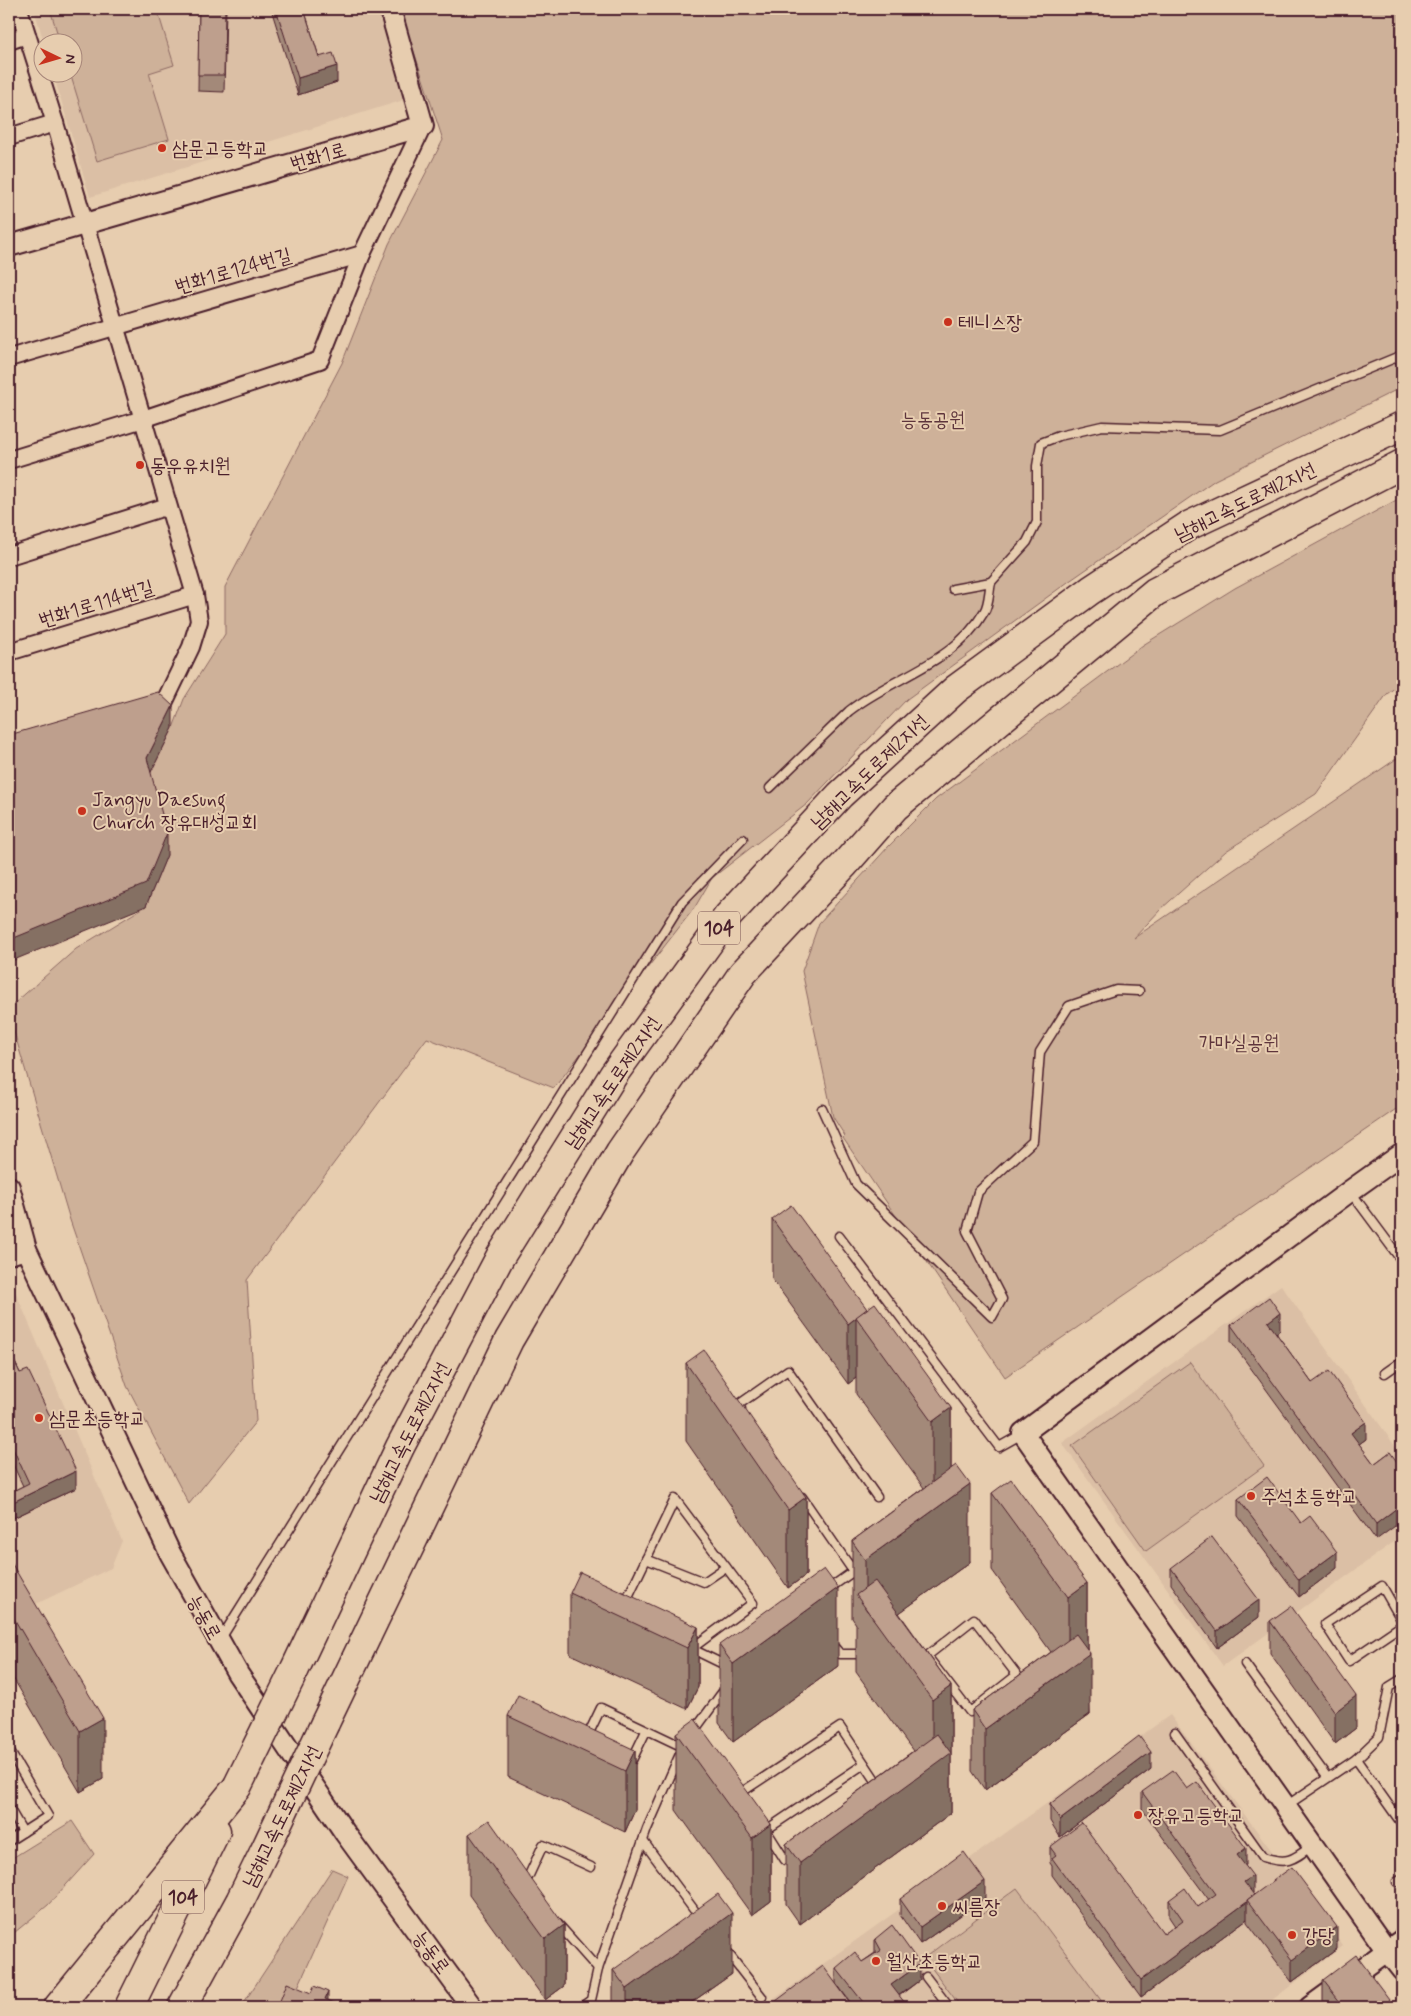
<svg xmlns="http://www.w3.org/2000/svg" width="1411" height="2016" font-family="Mynerve,'Poor Story',sans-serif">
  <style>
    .built { fill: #dbbfa5 }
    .green { fill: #ceb199; stroke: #8c6862 }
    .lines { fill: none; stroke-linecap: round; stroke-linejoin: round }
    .service-casing { stroke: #4a1f2b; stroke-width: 11 }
    .minor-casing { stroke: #4a1f2b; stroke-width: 20 }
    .tertiary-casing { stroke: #4a1f2b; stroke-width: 24 }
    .motorway-casing { stroke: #4a1f2b; stroke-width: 31 }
    .service { stroke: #e7cdaf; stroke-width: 8 }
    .minor { stroke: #e7cdaf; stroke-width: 16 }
    .tertiary { stroke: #e7cdaf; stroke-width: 20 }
    .motorway { stroke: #e7cdaf; stroke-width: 28 }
    .motorway-bridge-casing { stroke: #4a1f2b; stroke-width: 31; stroke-linecap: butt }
    .motorway-bridge { stroke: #e7cdaf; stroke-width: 28 }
    .wall { fill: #a38979; stroke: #4a1f2b }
    .shaded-wall { fill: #856f63; stroke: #4a1f2b }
    .building { fill: #be9f8d; stroke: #4a1f2b }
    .poi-dot { fill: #c8321e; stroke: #e7cdaf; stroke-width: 2 }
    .labels { text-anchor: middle; stroke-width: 4; stroke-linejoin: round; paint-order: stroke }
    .shield { fill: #e7cdaf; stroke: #795353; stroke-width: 1 }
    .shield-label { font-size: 19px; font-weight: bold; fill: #4a1f2b }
    .poi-label { font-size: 20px; fill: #4a1f2b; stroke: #e7cdaf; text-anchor: start }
    .street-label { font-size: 20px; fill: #4a1f2b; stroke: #e7cdaf }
    .park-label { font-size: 20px; fill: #5e353c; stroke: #e7cdaf }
  </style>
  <rect width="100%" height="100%" fill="#e7cdaf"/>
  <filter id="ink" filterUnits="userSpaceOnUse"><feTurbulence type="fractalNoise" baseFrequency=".02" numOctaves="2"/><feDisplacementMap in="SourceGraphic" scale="10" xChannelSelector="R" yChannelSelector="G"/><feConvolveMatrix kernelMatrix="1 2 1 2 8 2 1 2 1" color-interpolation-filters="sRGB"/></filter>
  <g filter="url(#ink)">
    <g class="built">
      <path d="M 34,9 L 380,9 L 407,99 L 90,197 L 53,73 L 72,72 L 72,42 L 44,42 Z"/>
      <path d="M 1281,1285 L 1402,1456 L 1402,1536 L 1223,1666 L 1062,1443 Z"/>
      <path d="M 16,1293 L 122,1541 L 111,1568 L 9,1617 L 9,1295 Z"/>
      <path d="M 1170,1715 L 1343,1946 L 1263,2007 L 763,2007 Z"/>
    </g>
    <g class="green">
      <path d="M 50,9 L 157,9 L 174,65 L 149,73 L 169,139 L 97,161 L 70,73 L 72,72 L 72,42 L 60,42 Z"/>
      <path d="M 400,9 L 1402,9 L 1402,387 L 1215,480 L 1068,582 L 907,699 L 807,804 L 712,878 L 695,907 L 554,1088 L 427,1038 L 247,1280 L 256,1421 L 189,1504 L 127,1386 L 70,1220 L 9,1015 L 9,1008 L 76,949 L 146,906 L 167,855 L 147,780 L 173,728 L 184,699 L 225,634 L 225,587 L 342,363 L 389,244 L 443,140 Z"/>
      <path d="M 1402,497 L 1402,682 L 1387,694 L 1316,794 L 1226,851 L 1161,909 L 1134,938 L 1402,755 L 1402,1105 L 1005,1377 L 843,1138 L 845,1136 L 833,1117 L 802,971 L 819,923 L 888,847 L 936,799 L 1143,645 L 1235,588 Z"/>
      <path d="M 1190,1362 L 1264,1466 L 1146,1551 L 1072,1446 Z"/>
      <path d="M 72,1821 L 94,1854 L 48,1905 L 9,1937 L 9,1860 Z"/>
      <path d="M 332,1869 L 348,1876 L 289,2007 L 241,2007 Z"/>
      <path d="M 1017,1888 L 1106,2007 L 961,2007 L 924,1958 Z"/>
    </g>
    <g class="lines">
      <g class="service-casing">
        <g id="service">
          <path d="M 991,582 L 1027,542 L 1037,522 L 1037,466 L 1041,443 L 1059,436 L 1102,426 L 1220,430 L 1402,355"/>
          <path d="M 770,788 L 849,711 C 892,677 955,663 984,612 C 989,605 989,591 991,582 L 953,589"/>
          <path d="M 822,1109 L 856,1184 L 992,1317 L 1002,1299 L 967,1231 L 978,1192 L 1033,1141 L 1040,1052 L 1069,1006 L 1116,990 L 1139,991"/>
          <path d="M 1350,1191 L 1402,1261"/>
          <path d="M 839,1236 L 999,1447 L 1022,1434"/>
          <path d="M 1385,1373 L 1402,1361"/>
          <path d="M 741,1409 L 738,1405 L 788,1370 L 877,1497"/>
          <path d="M 802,1497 L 853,1571"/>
          <path d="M 646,1559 L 704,1582 L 726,1567"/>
          <path d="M 827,1590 L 858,1568"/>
          <path d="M 625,1603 L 675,1499 L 753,1603 L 691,1649"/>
          <path d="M 974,1619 L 1017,1675 L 970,1712 L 927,1656 Z"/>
          <path d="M 1402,1621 L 1382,1586 L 1325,1624 L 1349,1661 L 1402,1625"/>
          <path d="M 220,1640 L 682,902 L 743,839"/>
          <path d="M 831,1643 L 840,1654 L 865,1654"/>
          <path d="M 690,1648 L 727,1666"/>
          <path d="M 1245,1664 L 1327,1777"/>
          <path d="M 694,1731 L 724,1690"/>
          <path d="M 1175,1733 L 1263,1857 C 1288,1865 1293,1860 1313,1845"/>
          <path d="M 587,1737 L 601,1708 L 683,1747"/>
          <path d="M 9,1750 L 48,1816 L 9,1841"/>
          <path d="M 1356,1759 L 1402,1824"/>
          <path d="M 632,1760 L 646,1731"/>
          <path d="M 739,1794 L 840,1727 L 880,1787"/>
          <path d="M 1286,1806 L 1356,1759 L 1379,1737 L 1389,1687 L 1402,1679"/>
          <path d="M 9,1808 L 23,1832"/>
          <path d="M 643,1841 L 700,1918"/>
          <path d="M 794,1854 L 785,1860 L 766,1830 L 864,1764"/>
          <path d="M 1397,1882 L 1402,1879"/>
          <path d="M 525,1884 L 543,1845 L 591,1867"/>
          <path d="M 558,1924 L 598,1969"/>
          <path d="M 727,1952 L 762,1997"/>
          <path d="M 926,1977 L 949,2007"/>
          <path d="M 581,2007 L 591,2000 L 598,1969 L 647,1829 L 680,1754"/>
        </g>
      </g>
      <g class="minor-casing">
        <g id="minor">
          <path d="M 19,9 L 55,123 L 195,595 L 199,621 L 191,647 L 164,703 L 147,708"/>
          <path d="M 9,41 L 27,35"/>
          <path d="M 9,137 L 55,123"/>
          <path d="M 9,358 L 362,254"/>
          <path d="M 9,460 L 143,419 L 320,360 L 362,254 L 423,126"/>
          <path d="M 9,556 L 168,506"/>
          <path d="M 9,652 L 195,595"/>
        </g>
      </g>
      <g class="tertiary-casing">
        <g id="tertiary">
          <path d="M 9,246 L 423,126 L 390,9"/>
          <path d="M 1402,1154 L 1350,1191 L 1023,1433 L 1387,1951 L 1402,1970"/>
          <path d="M 9,1187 L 26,1249 L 170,1553 L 238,1674 L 345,1833 L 472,2007"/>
          <path d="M 9,1254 L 26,1249"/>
          <path d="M 1310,2007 L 1402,1940"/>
        </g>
      </g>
      <g class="motorway-casing">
        <g id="motorway">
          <path d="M 294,1671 L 400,1447 L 500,1257 L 614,1074 L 728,916 L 840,795 L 956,689 L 1091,590 L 1188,526 L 1402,426"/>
          <path d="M 325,1723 L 509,1340 L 620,1152 L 743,973 L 844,865 L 895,807 L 1155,592 L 1402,464"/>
          <path d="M 58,2007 L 237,1787"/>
          <path d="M 129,2007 L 216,1831"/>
          <path d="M 182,2007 L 240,1901 L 264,1852"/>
        </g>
      </g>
      <use href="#service" class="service"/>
      <use href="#minor" class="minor"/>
      <use href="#tertiary" class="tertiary"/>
      <use href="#motorway" class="motorway"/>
      <g class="motorway-bridge-casing">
        <g id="motorway-bridge">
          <path d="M 237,1787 L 294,1671"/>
          <path d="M 264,1852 L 325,1723"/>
        </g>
      </g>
      <use href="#motorway-bridge" class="motorway-bridge"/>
    </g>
    <g class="wall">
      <path d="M 199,9 L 226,9 L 224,92 L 198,91 Z"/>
      <path d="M 271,9 L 304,9 L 319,57 L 337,82 L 298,95 Z"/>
      <path d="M 772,1219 L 867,1309 L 951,1408 L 951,1469 L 970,1562 L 899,1613 L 951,1686 L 951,1813 L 800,1924 L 786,1904 L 786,1844 L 913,1751 L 856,1672 L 856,1624 L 852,1618 L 852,1541 L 924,1488 L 856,1394 L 856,1378 L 848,1384 L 772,1279 Z"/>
      <path d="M 1231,1325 L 1280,1330 L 1276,1333 L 1312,1383 L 1366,1439 L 1359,1444 L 1374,1464 L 1390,1452 L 1376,1540 L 1231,1341 Z"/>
      <path d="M 9,1350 L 76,1488 L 9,1520 L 9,1493 L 23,1486 L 9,1456 Z"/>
      <path d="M 686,1363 L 806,1497 L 806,1575 L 788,1588 L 686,1441 Z"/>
      <path d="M 992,1493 L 1087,1583 L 1087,1649 L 1090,1714 L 985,1790 L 972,1771 L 972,1710 L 1051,1652 L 992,1570 Z"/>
      <path d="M 1238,1499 L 1301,1523 L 1337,1568 L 1299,1597 L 1238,1516 Z"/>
      <path d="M 9,1559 L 103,1779 L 80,1792 L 9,1671 Z"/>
      <path d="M 1171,1568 L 1259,1617 L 1217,1648 L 1171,1584 Z"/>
      <path d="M 570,1593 L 698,1627 L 698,1687 L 687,1709 L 570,1654 Z"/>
      <path d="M 1270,1621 L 1356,1728 L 1335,1744 L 1270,1653 Z"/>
      <path d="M 719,1645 L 838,1666 L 733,1742 L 719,1723 Z"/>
      <path d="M 508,1716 L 635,1750 L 635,1810 L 625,1832 L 508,1777 Z"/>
      <path d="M 676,1733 L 771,1824 L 771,1901 L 752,1915 L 676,1810 Z"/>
      <path d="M 1151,1769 L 1060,1837 L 1050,1821 L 1050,1804 Z"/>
      <path d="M 1187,1789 L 1246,1865 L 1245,1865 L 1253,1893 L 1252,1893 L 1254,1895 L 1337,1949 L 1292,1982 L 1247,1922 L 1247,1919 L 1141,1997 L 1052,1875 L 1052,1866 L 1050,1863 L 1050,1847 L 1164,1934 L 1175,1926 L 1169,1917 L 1169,1900 L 1198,1907 L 1209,1900 L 1142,1809 L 1142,1792 Z"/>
      <path d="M 469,1834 L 564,1925 L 564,1986 L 545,2000 L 469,1895 Z"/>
      <path d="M 985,1898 L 920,1944 L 900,1915 L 900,1899 Z"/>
      <path d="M 875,1939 L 920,1980 L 899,1996 L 908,2007 L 854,2007 L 839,1987 L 851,2007 L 836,1984 L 836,1968 L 862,1962 L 875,1953 Z"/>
      <path d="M 613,1970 L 732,1974 L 685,2007 L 613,2007 Z"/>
      <path d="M 1323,1980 L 1395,2007 L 1323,2007 Z"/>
    </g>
    <g class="shaded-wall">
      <path d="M 337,66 L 337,82 L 298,95 L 298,78 Z"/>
      <path d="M 173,706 L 173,728 L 147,780 L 147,758 Z"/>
      <path d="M 167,833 L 167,855 L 146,906 L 9,962 L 9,940 Z"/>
      <path d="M 1280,1313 L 1280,1330 L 1268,1339 L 1268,1322 Z"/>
      <path d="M 856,1318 L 856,1378 L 848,1384 L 848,1324 Z"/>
      <path d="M 951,1408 L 951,1485 L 932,1499 L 932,1422 Z"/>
      <path d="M 1366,1422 L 1366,1439 L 1351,1450 L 1351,1433 Z"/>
      <path d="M 76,1471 L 76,1488 L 9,1520 L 9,1504 Z"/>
      <path d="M 970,1484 L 970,1562 L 880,1627 L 865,1608 L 865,1560 Z"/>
      <path d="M 806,1497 L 806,1575 L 788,1588 L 788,1510 Z"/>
      <path d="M 1402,1504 L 1402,1521 L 1376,1540 L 1376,1524 Z"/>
      <path d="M 1337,1552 L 1337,1568 L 1299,1597 L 1299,1580 Z"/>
      <path d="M 1087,1583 L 1087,1655 L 1090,1653 L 1090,1714 L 985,1790 L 985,1729 L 1068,1669 L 1068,1597 Z"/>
      <path d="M 838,1588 L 838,1666 L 733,1742 L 733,1664 Z"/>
      <path d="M 1259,1600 L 1259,1617 L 1217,1648 L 1217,1631 Z"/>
      <path d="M 698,1627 L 698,1687 L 687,1709 L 687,1648 Z"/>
      <path d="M 951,1686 L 951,1813 L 800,1924 L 800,1863 L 932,1766 L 932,1700 Z"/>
      <path d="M 1356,1696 L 1356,1728 L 1335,1744 L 1335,1712 Z"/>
      <path d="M 103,1718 L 103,1779 L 80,1792 L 80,1731 Z"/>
      <path d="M 635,1750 L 635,1810 L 625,1832 L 625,1771 Z"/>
      <path d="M 1151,1752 L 1151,1769 L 1060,1837 L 1060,1820 Z"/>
      <path d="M 771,1824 L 771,1901 L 752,1915 L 752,1838 Z"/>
      <path d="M 1246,1848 L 1246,1865 L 1237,1871 L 1237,1855 Z"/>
      <path d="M 1253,1876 L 1253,1893 L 1244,1899 L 1244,1882 Z"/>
      <path d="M 985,1881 L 985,1898 L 920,1944 L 920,1927 Z"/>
      <path d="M 1247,1902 L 1247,1919 L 1141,1997 L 1141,1980 Z"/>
      <path d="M 732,1913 L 732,1974 L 685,2007 L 627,2007 L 627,1989 Z"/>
      <path d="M 564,1925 L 564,1986 L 545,2000 L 545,1939 Z"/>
      <path d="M 1337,1927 L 1337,1949 L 1292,1982 L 1292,1960 Z"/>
      <path d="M 920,1964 L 920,1980 L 891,2001 L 891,1985 Z"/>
      <path d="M 328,1992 L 328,2007 L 325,1999 Z"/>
    </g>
    <g class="building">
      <path d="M 199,9 L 225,9 L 224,75 L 198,75 Z"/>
      <path d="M 276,9 L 304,9 L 319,57 L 333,53 L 337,66 L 298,78 Z"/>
      <path d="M 158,692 L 173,706 L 147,758 L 167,833 L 146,884 L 9,940 L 9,824 L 10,823 L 9,820 L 9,735 Z"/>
      <path d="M 791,1205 L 867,1309 L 848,1324 L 772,1219 Z"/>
      <path d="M 1269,1297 L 1280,1313 L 1268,1322 L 1312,1383 L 1329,1371 L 1366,1422 L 1351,1433 L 1374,1464 L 1390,1452 L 1402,1469 L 1402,1504 L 1376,1524 L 1231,1325 Z"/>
      <path d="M 875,1303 L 951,1408 L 932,1422 L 856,1317 Z"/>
      <path d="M 9,1350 L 20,1373 L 28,1370 L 76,1471 L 9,1504 L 9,1493 L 29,1483 L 9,1440 Z"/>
      <path d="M 704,1350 L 806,1497 L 788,1510 L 686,1363 Z"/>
      <path d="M 956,1465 L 970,1484 L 865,1560 L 852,1541 Z"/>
      <path d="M 1267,1477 L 1301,1523 L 1310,1516 L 1337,1552 L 1299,1580 L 1238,1499 Z"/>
      <path d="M 1011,1479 L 1087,1583 L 1068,1597 L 992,1493 Z"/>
      <path d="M 1212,1537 L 1259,1600 L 1217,1631 L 1171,1568 Z"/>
      <path d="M 9,1559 L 103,1718 L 80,1731 L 9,1610 Z"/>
      <path d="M 824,1569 L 838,1588 L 733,1664 L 719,1645 Z"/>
      <path d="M 580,1572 L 698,1627 L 687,1648 L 570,1593 Z"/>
      <path d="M 875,1581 L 951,1686 L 932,1700 L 856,1595 Z"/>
      <path d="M 1291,1606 L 1356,1696 L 1335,1712 L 1270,1621 Z"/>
      <path d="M 1076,1634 L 1090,1653 L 985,1729 L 972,1710 Z"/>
      <path d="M 518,1695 L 635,1750 L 625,1771 L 508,1716 Z"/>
      <path d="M 695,1719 L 771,1824 L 752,1838 L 676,1733 Z"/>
      <path d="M 937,1734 L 951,1753 L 800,1863 L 786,1844 Z"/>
      <path d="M 1139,1736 L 1151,1752 L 1060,1820 L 1050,1804 Z"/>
      <path d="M 1173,1770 L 1187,1789 L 1197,1782 L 1246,1848 L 1237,1855 L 1253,1876 L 1244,1882 L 1254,1895 L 1247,1900 L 1247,1902 L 1141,1980 L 1052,1858 L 1056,1855 L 1050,1847 L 1082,1823 L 1164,1934 L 1183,1920 L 1169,1900 L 1185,1888 L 1198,1907 L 1216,1894 L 1142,1792 Z"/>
      <path d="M 489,1820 L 564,1925 L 545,1939 L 469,1834 Z"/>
      <path d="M 964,1852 L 985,1881 L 920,1927 L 900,1899 Z"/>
      <path d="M 1292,1867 L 1337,1927 L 1292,1960 L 1247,1900 Z"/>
      <path d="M 718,1894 L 732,1913 L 627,1989 L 613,1970 Z"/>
      <path d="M 892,1925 L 920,1964 L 891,1985 L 908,2007 L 867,2007 L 836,1968 L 855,1952 L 862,1962 L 881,1950 L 875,1939 Z"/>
      <path d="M 1356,1955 L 1395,2007 L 1344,2007 L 1323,1980 Z"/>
      <path d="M 823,1966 L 851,2004 L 847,2007 L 768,2007 Z"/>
      <path d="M 287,1983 L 311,1993 L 314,1986 L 328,1992 L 325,1999 L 344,2007 L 280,2007 L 278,2006 Z"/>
      <path d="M 949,2005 L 951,2007 L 945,2007 Z"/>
    </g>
  </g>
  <g class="poi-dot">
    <circle cx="162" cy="148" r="5"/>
    <circle cx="948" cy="322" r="5"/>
    <circle cx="140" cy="465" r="5"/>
    <circle cx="82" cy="811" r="5"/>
    <circle cx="39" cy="1418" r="5"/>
    <circle cx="1251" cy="1496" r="5"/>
    <circle cx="1138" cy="1815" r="5"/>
    <circle cx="942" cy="1906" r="5"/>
    <circle cx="1292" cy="1935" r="5"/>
    <circle cx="876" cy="1961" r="5"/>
  </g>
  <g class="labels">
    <g class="shield">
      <rect x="698" y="911.5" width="42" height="33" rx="4"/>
      <rect x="162" y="1880.5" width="42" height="33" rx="4"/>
    </g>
    <g class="shield-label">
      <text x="719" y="935">104</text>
      <text x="183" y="1904">104</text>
    </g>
    <g class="poi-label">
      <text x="172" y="155">삼문고등학교</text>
      <text x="958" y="329">테니스장</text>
      <text x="150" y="472">동우유치원</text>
      <text x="92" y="806">Jangyu Daesung<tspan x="92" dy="23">Church 장유대성교회</tspan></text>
      <text x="49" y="1425">삼문초등학교</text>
      <text x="1261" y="1503">주석초등학교</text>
      <text x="1148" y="1822">장유고등학교</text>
      <text x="952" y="1913">씨름장</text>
      <text x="1302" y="1942">강당</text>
      <text x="886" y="1968">월산초등학교</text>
    </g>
    <g class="street-label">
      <text transform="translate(318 156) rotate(-16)" y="7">번화1로</text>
      <text transform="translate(233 270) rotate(-16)" y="7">번화1로124번길</text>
      <text transform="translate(1245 501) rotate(-26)" y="7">남해고속도로제2지선</text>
      <text transform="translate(96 603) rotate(-17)" y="7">번화1로114번길</text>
      <text transform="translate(869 771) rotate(-44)" y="7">남해고속도로제2지선</text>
      <text transform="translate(612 1082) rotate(-56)" y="7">남해고속도로제2지선</text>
      <text transform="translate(409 1432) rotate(-63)" y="7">남해고속도로제2지선</text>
      <text transform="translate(205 1617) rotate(61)" y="7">능동로</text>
      <text transform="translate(281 1816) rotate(-64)" y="7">남해고속도로제2지선</text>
      <text transform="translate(432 1952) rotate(54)" y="7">능동로</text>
    </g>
    <g class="park-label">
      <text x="933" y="426">능동공원</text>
      <text x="1239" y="1049">가마실공원</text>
    </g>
  </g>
  <rect width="1411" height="2016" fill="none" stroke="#e7cdaf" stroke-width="30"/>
  <rect x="15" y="15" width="1381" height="1986" fill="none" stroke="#4a1f2b" stroke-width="2" filter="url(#ink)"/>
  <g transform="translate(58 58) rotate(95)"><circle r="24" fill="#e7cdaf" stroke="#a8877a"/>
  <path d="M0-4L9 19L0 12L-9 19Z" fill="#c8321e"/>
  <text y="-8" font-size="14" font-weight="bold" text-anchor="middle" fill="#4a1f2b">N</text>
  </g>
</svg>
